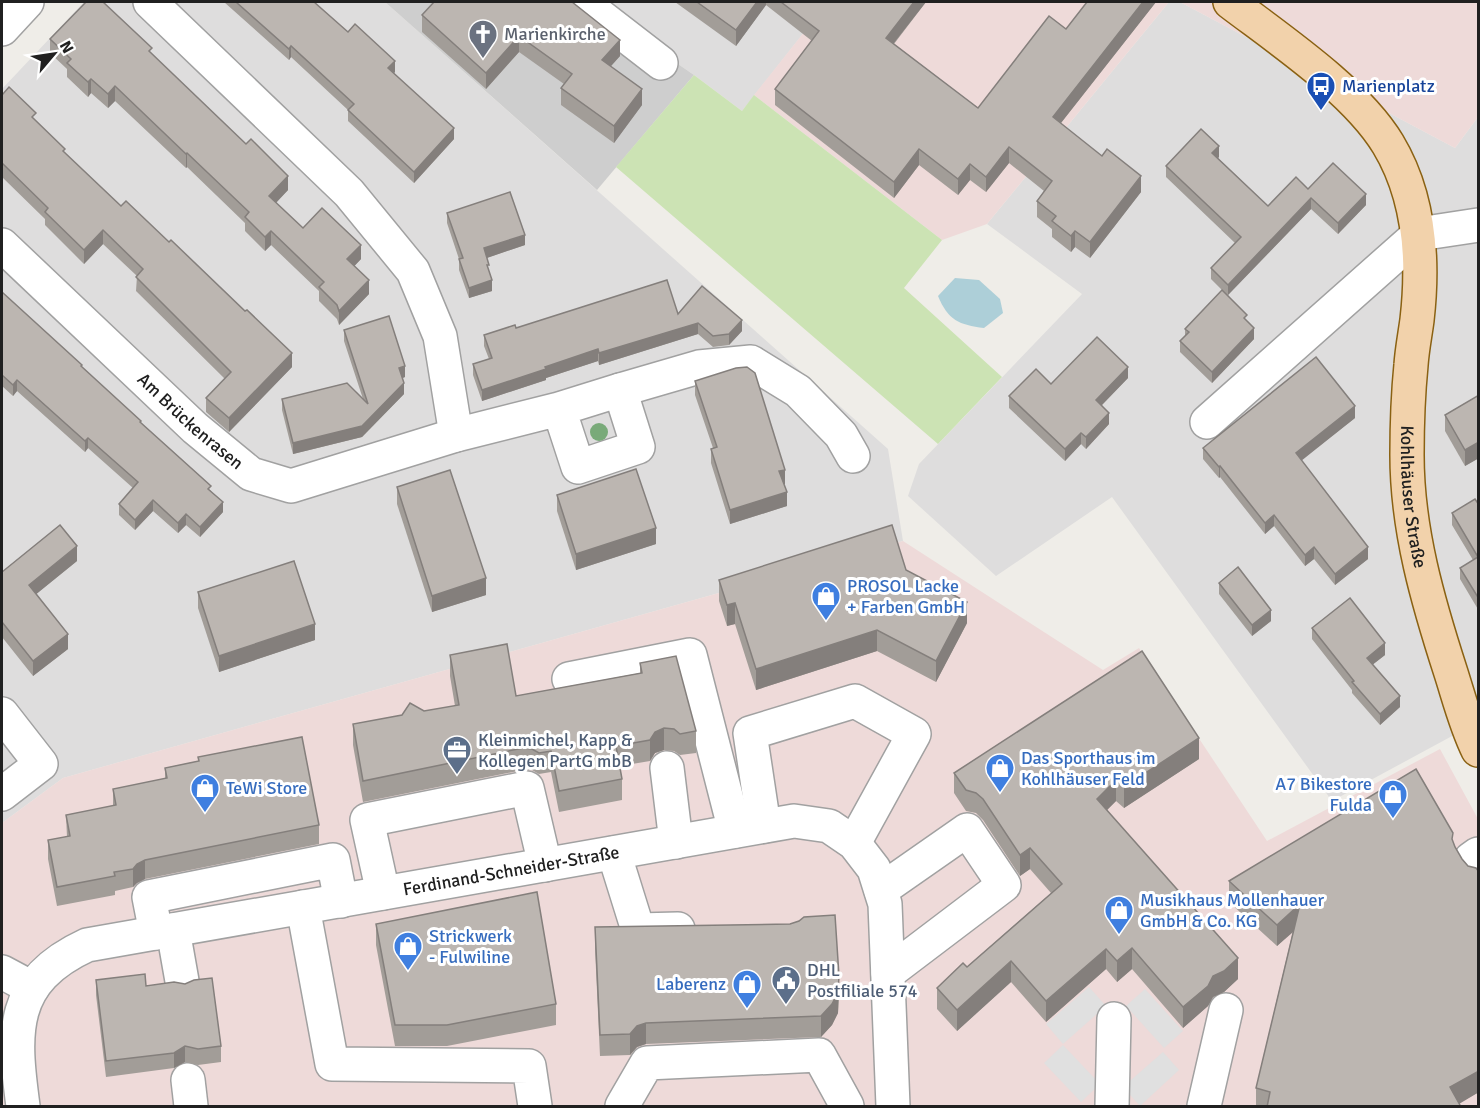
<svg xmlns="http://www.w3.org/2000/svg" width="1480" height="1108" font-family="Signika,sans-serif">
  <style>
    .residential { fill: #dedddd }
    .commercial { fill: #eedad9 }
    .religious { fill: #cecece }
    .grass { fill: #cce3b4 }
    .parking { fill: #e0e0e0 }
    .water { fill: #adcfd8 }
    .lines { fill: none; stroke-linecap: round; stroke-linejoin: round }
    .minor-casing { stroke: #a1a1a1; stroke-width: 36 }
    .major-casing { stroke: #8a6112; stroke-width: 36 }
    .minor { stroke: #fff; stroke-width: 33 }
    .major { stroke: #f2d2ab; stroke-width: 33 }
    .tree { fill: #79aa79 }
    .wall { fill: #a29d98 }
    .shaded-wall { fill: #847f7c }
    .building { fill: #bcb6b1; stroke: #847f7c; stroke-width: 1.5 }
    .labels { text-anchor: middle; stroke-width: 6; stroke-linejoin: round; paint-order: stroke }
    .worship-label { font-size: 18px; fill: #5b616d; stroke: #fff; text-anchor: start }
    .transit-label { font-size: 18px; fill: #164399; stroke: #fff; text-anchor: start }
    .street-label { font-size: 18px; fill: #202020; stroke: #fff }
    .shop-label { font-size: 18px; fill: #366cbe; stroke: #fff; text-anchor: start }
    .service-label { font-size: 18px; fill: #4e5e75; stroke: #fff; text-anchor: start }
  </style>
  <rect width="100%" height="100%" fill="#efede8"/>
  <g class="residential">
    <path d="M 84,2 L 385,2 L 888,449 L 903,541 L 63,778 L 2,823 L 2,89 Z"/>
    <path d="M 588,2 L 828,2 L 742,111 L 694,75 Z"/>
    <path d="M 1169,2 L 1180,2 L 1455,148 L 1478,117 L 1478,722 L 1332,801 L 1112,497 L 996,576 L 908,496 L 919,464 L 1082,294 L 987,224 Z"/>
  </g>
  <g class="commercial">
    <path d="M 828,2 L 1169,2 L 987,224 L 942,240 L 754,95 Z"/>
    <path d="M 1180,2 L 1478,2 L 1478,117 L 1455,148 Z"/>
    <path d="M 903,541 L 1103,670 L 1139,648 L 1267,841 L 1440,749 L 1478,819 L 1478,1106 L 2,1106 L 2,823 L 63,778 Z"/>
  </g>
  <path class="religious" d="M 385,2 L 588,2 L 694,75 L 597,190 Z"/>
  <path class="grass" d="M 694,75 L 742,111 L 754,95 L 942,240 L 904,288 L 1002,377 L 938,444 L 616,167 Z"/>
  <g class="parking">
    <path d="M 1089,987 L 1106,1006 L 1063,1044 L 1046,1024 Z"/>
    <path d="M 1145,989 L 1183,1031 L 1164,1048 L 1126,1006 Z"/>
    <path d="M 1063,1045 L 1100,1084 L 1081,1102 L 1044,1063 Z"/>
    <path d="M 1163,1052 L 1179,1070 L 1140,1106 L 1123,1087 Z"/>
  </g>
  <path class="water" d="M 955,278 L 979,280 L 1000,299 L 1003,313 L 984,328 C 959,325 948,320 938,296 Z"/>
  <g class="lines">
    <g class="minor-casing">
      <g id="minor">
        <path d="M 150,2 L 349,193 L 413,271 L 440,336 L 456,435"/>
        <path d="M 582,2 L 661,63"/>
        <path d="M 2,29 L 27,2"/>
        <path id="s1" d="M 2,245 L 195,428 L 251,474 L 291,486 L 456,435 L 559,409 L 620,390 L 638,447 L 578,467 L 559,409"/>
        <path d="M 620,390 L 699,367 L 751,362 L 798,391 L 841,435 L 853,456"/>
        <path d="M 1207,422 L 1419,234 L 1478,225"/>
        <path d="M 569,679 L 690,655 L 735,831"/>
        <path d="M 2,714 L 41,764 L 2,794"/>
        <path d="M 667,768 L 676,842"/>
        <path d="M 764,826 L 750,733 L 855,701 L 914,734 L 854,843"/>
        <path d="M 614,853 L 638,930 L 678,929"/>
        <path d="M 1478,854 L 1471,859 L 1478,871"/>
        <path d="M 881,890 L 967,830 L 1004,885 L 888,973"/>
        <path d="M 383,893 L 367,820 L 527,788 L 545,865"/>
        <path d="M 303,907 L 332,1064 L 529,1066 L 535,1106"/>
        <path d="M 173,930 L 182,981"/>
        <path d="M 156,933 L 149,897 L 333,860 L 341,901"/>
        <path d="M 2,972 L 32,988"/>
        <path d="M 188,1080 L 191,1106"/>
        <path id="s2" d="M 23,1106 C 13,1032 9,981 87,945 L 794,821 L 829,826 L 854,843 L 874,869 L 885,904 L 893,1106"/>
        <path d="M 622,1106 L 647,1063 L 819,1055 L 847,1106"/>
        <path d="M 1112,1106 L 1114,1019"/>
        <path d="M 1204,1106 L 1226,1010"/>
      </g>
    </g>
    <g class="major-casing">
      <g id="major">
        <path id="s3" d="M 1230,2 C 1280,40 1356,91 1388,144 C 1420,197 1424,259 1417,320 C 1415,335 1412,350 1411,365 C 1408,395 1407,425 1407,455 C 1407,530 1428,602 1451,673 C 1459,698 1466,726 1478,750"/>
      </g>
    </g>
    <use href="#minor" class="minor"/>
    <use href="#major" class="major"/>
  </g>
  <circle class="tree" cx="599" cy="432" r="9"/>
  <g class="wall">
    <path d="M 224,2 L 314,2 L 348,32 L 395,72 L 394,73 L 454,139 L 414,183 L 348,121 L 348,110 L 291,57 L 289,60 Z"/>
    <path d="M 675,2 L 926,2 L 894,44 L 978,108 L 1066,29 L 1087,2 L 1156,2 L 1061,123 L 1141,192 L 1090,258 L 1075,247 L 1071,252 L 1052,237 L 1052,229 L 1037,217 L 1037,201 L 1044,191 L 1009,163 L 986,192 L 970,180 L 958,195 L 919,165 L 894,198 L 775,105 L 775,89 L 812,41 L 766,5 L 736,46 Z"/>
    <path d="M 422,15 L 620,56 L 611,66 L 642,105 L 614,143 L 561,105 L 561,88 L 564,84 L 519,52 L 486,89 L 422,32 Z"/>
    <path d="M 50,39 L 152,54 L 288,190 L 276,203 L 303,228 L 361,259 L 354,266 L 369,294 L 339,325 L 337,319 L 319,301 L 319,291 L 271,245 L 265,251 L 245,231 L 245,223 L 187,167 L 186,168 L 115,101 L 108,108 L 91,93 L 88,97 L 67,77 L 67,69 L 50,53 Z"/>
    <path d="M 2,95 L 36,121 L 65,153 L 292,367 L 229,432 L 206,412 L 206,398 L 225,379 L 136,291 L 137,276 L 103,244 L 84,264 L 45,225 L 45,219 L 2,177 Z"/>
    <path d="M 1219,157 L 1218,158 L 1268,206 L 1308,189 L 1366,205 L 1338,234 L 1311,209 L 1228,295 L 1247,321 L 1254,339 L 1212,383 L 1180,352 L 1180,341 L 1185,336 L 1185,329 L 1222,290 L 1211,279 L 1211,268 L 1235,243 L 1166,177 L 1166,166 Z"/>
    <path d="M 447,213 L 525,245 L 486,258 L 492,291 L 469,298 L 459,270 L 459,259 L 447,223 Z"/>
    <path d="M 2,292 L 82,367 L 211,491 L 223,512 L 200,537 L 186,525 L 178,533 L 153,511 L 135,530 L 119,515 L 119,504 L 133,488 L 88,448 L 85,452 L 17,391 L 13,396 L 2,386 Z"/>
    <path d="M 678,314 L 742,331 L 729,345 L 713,347 L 698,334 L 599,365 L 598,361 L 546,378 L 546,380 L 482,401 L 473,375 L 473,364 L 489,359 L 484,346 L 484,335 L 516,328 Z"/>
    <path d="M 344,330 L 405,377 L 403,378 L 404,394 L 362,437 L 293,454 L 282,410 L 282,399 L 363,399 L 344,341 Z"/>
    <path d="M 1128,378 L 1102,405 L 1109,424 L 1086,449 L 1081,444 L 1065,461 L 1009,408 L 1009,396 L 1051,384 Z"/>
    <path d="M 695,381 L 785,484 L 784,484 L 787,506 L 730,524 L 711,463 L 711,449 L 713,448 L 695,395 Z"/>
    <path d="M 1479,395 L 1479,458 L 1465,466 L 1445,431 L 1445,415 Z"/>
    <path d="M 1355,418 L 1301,460 L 1368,559 L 1335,585 L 1314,559 L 1305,566 L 1274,526 L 1265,534 L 1220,477 L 1219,478 L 1203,459 L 1203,448 Z"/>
    <path d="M 397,487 L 486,595 L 432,612 L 397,504 Z"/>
    <path d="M 557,495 L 656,544 L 576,570 L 557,511 Z"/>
    <path d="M 1479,505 L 1479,611 L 1460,579 L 1460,568 L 1473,560 L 1452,525 L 1452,513 Z"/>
    <path d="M 77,561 L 36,594 L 68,649 L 33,676 L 2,637 L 2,572 Z"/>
    <path d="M 906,570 L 967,623 L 936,682 L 877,651 L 756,690 L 735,624 L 727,626 L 719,601 L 719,580 Z"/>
    <path d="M 1219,583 L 1271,621 L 1252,636 L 1219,594 Z"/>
    <path d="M 198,592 L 315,640 L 219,672 L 198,608 Z"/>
    <path d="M 1312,628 L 1385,655 L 1372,665 L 1400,707 L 1380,725 L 1352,693 L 1352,690 L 1312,639 Z"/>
    <path d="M 450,655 L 516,696 L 640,673 L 640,663 L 696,731 L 696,753 L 680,755 L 674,751 L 664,750 L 655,753 L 650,761 L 620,766 L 622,779 L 622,800 L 559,812 L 551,772 L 539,774 L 532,770 L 523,770 L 363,802 L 353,745 L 353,724 L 455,706 L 450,676 Z"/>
    <path d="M 198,757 L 319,825 L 319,844 L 145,879 L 137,883 L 133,887 L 115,891 L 115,895 L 57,906 L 48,859 L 48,840 L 67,837 L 66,815 L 113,806 L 113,789 L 165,779 L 165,768 L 198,761 Z"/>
    <path d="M 1199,759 L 1124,808 L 1116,801 L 1107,810 L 1238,979 L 1224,992 L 1213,997 L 1208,1006 L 1183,1028 L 1132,969 L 1117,982 L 1106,969 L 1046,1022 L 1011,982 L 957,1031 L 937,1009 L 937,988 L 967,967 L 1051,893 L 1030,869 L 1020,876 L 983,820 L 976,813 L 966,811 L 954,793 L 954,773 Z"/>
    <path d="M 1453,843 L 1455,847 L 1462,859 L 1468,866 L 1479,872 L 1479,1092 L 1459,1103 L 1461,1107 L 1256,1107 L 1256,1088 L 1293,931 L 1277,946 L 1229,902 L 1229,881 Z"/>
    <path d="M 376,924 L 556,1004 L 556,1025 L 447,1046 L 395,1046 L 376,945 Z"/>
    <path d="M 595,927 L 839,998 L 838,1013 L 832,1025 L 821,1037 L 646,1044 L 637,1047 L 630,1055 L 600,1056 L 595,948 Z"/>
    <path d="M 96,980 L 146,986 L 221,1046 L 221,1062 L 198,1065 L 185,1062 L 174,1068 L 106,1077 L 96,995 Z"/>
  </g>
  <g class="shaded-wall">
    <path d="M 757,2 L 766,2 L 766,5 L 736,46 L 736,30 Z"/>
    <path d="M 914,2 L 926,2 L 886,53 L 886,38 Z"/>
    <path d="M 1143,2 L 1156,2 L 1053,133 L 1053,117 Z"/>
    <path d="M 519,36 L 519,52 L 486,89 L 486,73 Z"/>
    <path d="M 620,40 L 620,56 L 602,76 L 602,60 Z"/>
    <path d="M 291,46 L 291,57 L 289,60 L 289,49 Z"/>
    <path d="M 395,61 L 395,72 L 388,79 L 388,68 Z"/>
    <path d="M 91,79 L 91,93 L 88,97 L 88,82 Z"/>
    <path d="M 115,86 L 115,101 L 108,108 L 108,94 Z"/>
    <path d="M 642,89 L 642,105 L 614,143 L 614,126 Z"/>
    <path d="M 454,128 L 454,139 L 414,183 L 414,172 Z"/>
    <path d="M 1219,146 L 1219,157 L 1212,164 L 1212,153 Z"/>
    <path d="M 1009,147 L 1009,163 L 986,192 L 986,177 Z"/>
    <path d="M 919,149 L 919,165 L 894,198 L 894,182 Z"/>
    <path d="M 187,153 L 187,167 L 186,168 L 186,154 Z"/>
    <path d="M 970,164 L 970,180 L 958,195 L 958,179 Z"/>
    <path d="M 288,176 L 288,190 L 269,210 L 269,196 Z"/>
    <path d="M 1141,176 L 1141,192 L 1090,258 L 1090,242 Z"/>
    <path d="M 1366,194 L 1366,205 L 1338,234 L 1338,223 Z"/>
    <path d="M 1311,198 L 1311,209 L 1228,295 L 1228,285 Z"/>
    <path d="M 103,230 L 103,244 L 84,264 L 84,250 Z"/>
    <path d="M 271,231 L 271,245 L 265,251 L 265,237 Z"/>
    <path d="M 1075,231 L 1075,247 L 1071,252 L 1071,236 Z"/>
    <path d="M 525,235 L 525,245 L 484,259 L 484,248 Z"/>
    <path d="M 361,245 L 361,259 L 347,274 L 347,259 Z"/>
    <path d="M 369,280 L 369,294 L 339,325 L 339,311 Z"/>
    <path d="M 492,280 L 492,291 L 469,298 L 469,288 Z"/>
    <path d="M 742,320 L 742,331 L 729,345 L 729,334 Z"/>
    <path d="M 698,323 L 698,334 L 599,365 L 599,353 Z"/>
    <path d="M 1254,328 L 1254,339 L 1212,383 L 1212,372 Z"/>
    <path d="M 598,349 L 598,361 L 546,378 L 546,380 L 482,401 L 482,390 L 545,367 Z"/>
    <path d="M 292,353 L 292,367 L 229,432 L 229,418 Z"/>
    <path d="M 405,366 L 405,377 L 399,379 L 399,368 Z"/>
    <path d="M 1128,367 L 1128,378 L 1096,411 L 1096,400 Z"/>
    <path d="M 17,380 L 17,391 L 13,396 L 13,385 Z"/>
    <path d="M 404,383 L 404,394 L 362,437 L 293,454 L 293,443 Z"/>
    <path d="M 1355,406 L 1355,418 L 1296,465 L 1296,453 Z"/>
    <path d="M 1109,413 L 1109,424 L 1086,449 L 1086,437 Z"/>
    <path d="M 1081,433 L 1081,444 L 1065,461 L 1065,449 Z"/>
    <path d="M 88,438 L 88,448 L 85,452 L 85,441 Z"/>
    <path d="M 1479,442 L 1479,458 L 1465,466 L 1465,450 Z"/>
    <path d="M 1220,466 L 1220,477 L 1219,478 L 1219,467 Z"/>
    <path d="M 785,470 L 785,484 L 779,485 L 779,471 Z"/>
    <path d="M 787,492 L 787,506 L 730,524 L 730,510 Z"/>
    <path d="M 153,500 L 153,511 L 135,530 L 135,520 Z"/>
    <path d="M 223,502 L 223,512 L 200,537 L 200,527 Z"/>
    <path d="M 186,514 L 186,525 L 178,533 L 178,523 Z"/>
    <path d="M 1274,515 L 1274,526 L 1265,534 L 1265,523 Z"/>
    <path d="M 656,528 L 656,544 L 576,570 L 576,554 Z"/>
    <path d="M 77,546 L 77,561 L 29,600 L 29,585 Z"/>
    <path d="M 1314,547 L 1314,559 L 1305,566 L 1305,555 Z"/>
    <path d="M 1368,547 L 1368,559 L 1335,585 L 1335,574 Z"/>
    <path d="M 486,578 L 486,595 L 432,612 L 432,596 Z"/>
    <path d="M 967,602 L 967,623 L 936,682 L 936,661 Z"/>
    <path d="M 735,603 L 735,624 L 727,626 L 727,605 Z"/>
    <path d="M 1271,610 L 1271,621 L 1252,636 L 1252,625 Z"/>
    <path d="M 315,624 L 315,640 L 219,672 L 219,656 Z"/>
    <path d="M 877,630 L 877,651 L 756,690 L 756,669 Z"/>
    <path d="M 68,634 L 68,649 L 33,676 L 33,661 Z"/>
    <path d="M 1385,643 L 1385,655 L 1367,669 L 1367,658 Z"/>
    <path d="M 1400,696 L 1400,707 L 1380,725 L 1380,714 Z"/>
    <path d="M 664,728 L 664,750 L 655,753 L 650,761 L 650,740 L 655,732 Z"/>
    <path d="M 1199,738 L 1199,759 L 1124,808 L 1124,787 Z"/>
    <path d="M 1116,780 L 1116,801 L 1097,820 L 1097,799 Z"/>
    <path d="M 1030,848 L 1030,869 L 1020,876 L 1020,855 Z"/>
    <path d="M 145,860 L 145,879 L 137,883 L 133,887 L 133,869 L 137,864 Z"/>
    <path d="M 1300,904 L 1300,926 L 1277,946 L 1277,925 Z"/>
    <path d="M 1132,948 L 1132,969 L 1117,982 L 1117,961 Z"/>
    <path d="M 1106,949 L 1106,969 L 1046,1022 L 1046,1001 Z"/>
    <path d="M 1238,958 L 1238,979 L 1224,992 L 1213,997 L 1208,1006 L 1183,1028 L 1183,1007 L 1213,976 Z"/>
    <path d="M 1011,961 L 1011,982 L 957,1031 L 957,1010 Z"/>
    <path d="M 839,976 L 838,1013 L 832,1025 L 821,1037 L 821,1016 Z"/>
    <path d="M 646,1023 L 646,1044 L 637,1047 L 630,1055 L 630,1034 L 637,1026 Z"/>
    <path d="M 185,1046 L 185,1062 L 174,1068 L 174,1053 Z"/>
    <path d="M 1479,1071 L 1479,1092 L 1454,1107 L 1450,1087 Z"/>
  </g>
  <g class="building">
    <path d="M 86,2 L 103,2 L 152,48 L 149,51 L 246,144 L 251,139 L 288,176 L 269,196 L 303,228 L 322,208 L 361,245 L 347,259 L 369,280 L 339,311 L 337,305 L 319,287 L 324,282 L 271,231 L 265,237 L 245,217 L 249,212 L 187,153 L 186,154 L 115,86 L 108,94 L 91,79 L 88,82 L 67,63 L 71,59 L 50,39 Z"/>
    <path d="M 236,2 L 314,2 L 348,32 L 355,24 L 395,61 L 388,68 L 454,128 L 414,172 L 348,110 L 354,104 L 291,46 L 289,49 Z"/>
    <path d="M 434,2 L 572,2 L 620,40 L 602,60 L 642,89 L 614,126 L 561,88 L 572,74 L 519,36 L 486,73 L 422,15 Z"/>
    <path d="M 697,2 L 757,2 L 736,30 Z"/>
    <path d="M 781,2 L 914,2 L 886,38 L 978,108 L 1049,16 L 1066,29 L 1087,2 L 1143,2 L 1053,117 L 1102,156 L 1107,149 L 1141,176 L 1090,242 L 1075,231 L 1071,236 L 1052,221 L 1056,216 L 1037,201 L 1052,181 L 1009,147 L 986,177 L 970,164 L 958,179 L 919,149 L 894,182 L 775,89 L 819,31 Z"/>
    <path d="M 9,87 L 36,113 L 32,117 L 65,149 L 63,151 L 121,206 L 126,201 L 169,242 L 171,240 L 245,311 L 247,310 L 292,353 L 229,418 L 206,398 L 231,372 L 136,277 L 143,269 L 103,230 L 84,250 L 45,212 L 48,208 L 2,163 L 2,95 Z"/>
    <path d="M 1201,129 L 1219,146 L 1212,153 L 1268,206 L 1296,177 L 1308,189 L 1333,163 L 1366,194 L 1338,223 L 1311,198 L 1228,285 L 1211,268 L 1241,237 L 1166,166 Z"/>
    <path d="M 510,192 L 525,235 L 484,248 L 489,265 L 487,265 L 492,280 L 469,288 L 459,259 L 463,258 L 447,213 Z"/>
    <path d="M 667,280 L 678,314 L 702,286 L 742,320 L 729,334 L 713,336 L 698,323 L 599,353 L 598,349 L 545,367 L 546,369 L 482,390 L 473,364 L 492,358 L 484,335 L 515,325 L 516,328 Z"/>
    <path d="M 1222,290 L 1247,315 L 1244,318 L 1254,328 L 1212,372 L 1180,341 L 1189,332 L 1185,329 Z"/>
    <path d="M 2,292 L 82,365 L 81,366 L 141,421 L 140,422 L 211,486 L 208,489 L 223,502 L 200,527 L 186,514 L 178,523 L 153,500 L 135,520 L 119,504 L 138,482 L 88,438 L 85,441 L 17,380 L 13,385 L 2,375 Z"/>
    <path d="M 389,316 L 405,366 L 399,368 L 404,383 L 362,426 L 293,443 L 282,399 L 347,383 L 368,404 L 344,330 Z"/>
    <path d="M 1097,337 L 1128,367 L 1096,400 L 1109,413 L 1086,437 L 1081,433 L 1065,449 L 1009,396 L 1036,369 L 1051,384 Z"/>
    <path d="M 1316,357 L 1355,406 L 1296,453 L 1368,547 L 1335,574 L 1314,547 L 1305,555 L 1274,515 L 1265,523 L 1220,466 L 1219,467 L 1203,448 Z"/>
    <path d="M 747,367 L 755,373 L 785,470 L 779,471 L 787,492 L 730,510 L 711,449 L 717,447 L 695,381 L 736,368 Z"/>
    <path d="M 1479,395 L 1479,442 L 1465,450 L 1445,415 Z"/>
    <path d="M 636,469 L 656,528 L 576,554 L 557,495 Z"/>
    <path d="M 450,470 L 486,578 L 432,596 L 397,487 Z"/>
    <path d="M 1475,499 L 1479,505 L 1479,599 L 1460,568 L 1478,557 L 1452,513 Z"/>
    <path d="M 60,525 L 77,546 L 29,585 L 68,634 L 33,661 L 2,622 L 2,572 Z"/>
    <path d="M 892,525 L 906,570 L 967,602 L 936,661 L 877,630 L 756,669 L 735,603 L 727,605 L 719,580 Z"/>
    <path d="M 294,561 L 315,624 L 219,656 L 198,592 Z"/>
    <path d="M 1238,567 L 1271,610 L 1252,625 L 1219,583 Z"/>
    <path d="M 1350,598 L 1385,643 L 1367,658 L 1400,696 L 1380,714 L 1352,682 L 1354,681 L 1312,628 Z"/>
    <path d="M 507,644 L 516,696 L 642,673 L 640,663 L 676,656 L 696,731 L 680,734 L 674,729 L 664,728 L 655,732 L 650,740 L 616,746 L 622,779 L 559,791 L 551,751 L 539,753 L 532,749 L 523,748 L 363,781 L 353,724 L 402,715 L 410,703 L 424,711 L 459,705 L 450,655 Z"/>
    <path d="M 1142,651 L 1199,738 L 1124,787 L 1116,780 L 1097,799 L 1238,958 L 1224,971 L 1213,976 L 1208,986 L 1183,1007 L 1132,948 L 1117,961 L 1106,949 L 1046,1001 L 1011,961 L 957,1010 L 937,988 L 963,963 L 967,967 L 1062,884 L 1030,848 L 1020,855 L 983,799 L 976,793 L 966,790 L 954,773 Z"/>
    <path d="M 302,737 L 319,825 L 145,860 L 137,864 L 133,869 L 114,872 L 115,876 L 57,887 L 48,840 L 70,836 L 66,815 L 116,805 L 113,789 L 167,778 L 165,768 L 199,761 L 198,757 Z"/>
    <path d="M 1416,769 L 1453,833 L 1452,839 L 1455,847 L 1462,859 L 1468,866 L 1476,868 L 1479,872 L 1479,1071 L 1450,1087 L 1461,1107 L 1267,1107 L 1270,1092 L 1256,1088 L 1300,904 L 1277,925 L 1229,881 Z"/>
    <path d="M 537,892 L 556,1004 L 447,1025 L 395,1025 L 376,924 Z"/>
    <path d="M 835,915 L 839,976 L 838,992 L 832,1004 L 821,1016 L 646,1023 L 637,1026 L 630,1034 L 600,1035 L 595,927 L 790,924 L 799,921 L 804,917 Z"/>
    <path d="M 145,974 L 146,986 L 174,982 L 185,984 L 194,980 L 212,978 L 221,1046 L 198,1049 L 185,1046 L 174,1053 L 106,1061 L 96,980 Z"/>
  </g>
  <defs>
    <g id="church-pin" transform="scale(1.5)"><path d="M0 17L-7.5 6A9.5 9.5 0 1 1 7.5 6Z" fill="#6b7280" stroke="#fff"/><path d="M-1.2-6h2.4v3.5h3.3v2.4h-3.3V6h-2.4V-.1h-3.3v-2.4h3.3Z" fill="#fff"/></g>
    <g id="bus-pin" transform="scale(1.5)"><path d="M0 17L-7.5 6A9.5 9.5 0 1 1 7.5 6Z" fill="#1a4fb4" stroke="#fff"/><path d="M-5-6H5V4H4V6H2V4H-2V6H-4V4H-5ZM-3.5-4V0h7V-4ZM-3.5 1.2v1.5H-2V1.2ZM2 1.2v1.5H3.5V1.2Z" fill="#fff"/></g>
    <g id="shop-pin" transform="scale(1.5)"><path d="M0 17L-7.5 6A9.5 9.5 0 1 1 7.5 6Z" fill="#3f7fe0" stroke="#fff"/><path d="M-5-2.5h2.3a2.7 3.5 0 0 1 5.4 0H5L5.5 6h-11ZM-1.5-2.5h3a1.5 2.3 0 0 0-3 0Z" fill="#fff"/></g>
    <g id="office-pin" transform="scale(1.5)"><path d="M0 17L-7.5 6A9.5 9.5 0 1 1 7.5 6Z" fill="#5c6f8a" stroke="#fff"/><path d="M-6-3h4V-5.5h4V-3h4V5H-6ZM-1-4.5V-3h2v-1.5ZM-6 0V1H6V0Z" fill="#fff"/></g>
    <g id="civic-pin" transform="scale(1.5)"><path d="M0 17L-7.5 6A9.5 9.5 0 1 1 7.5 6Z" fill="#5c6f8a" stroke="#fff"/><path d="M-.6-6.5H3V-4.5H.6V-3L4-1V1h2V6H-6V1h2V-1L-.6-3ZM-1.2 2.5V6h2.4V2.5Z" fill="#fff"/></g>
  </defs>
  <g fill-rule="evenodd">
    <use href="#church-pin" x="483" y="34"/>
    <use href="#bus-pin" x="1321" y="86"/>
    <use href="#shop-pin" x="826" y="596"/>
    <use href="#office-pin" x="457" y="750"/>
    <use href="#shop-pin" x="1000" y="768"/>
    <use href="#shop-pin" x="205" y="788"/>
    <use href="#shop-pin" x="1393" y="794"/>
    <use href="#shop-pin" x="1119" y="910"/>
    <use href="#shop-pin" x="408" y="946"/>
    <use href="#civic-pin" x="786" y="980"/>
    <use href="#shop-pin" x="747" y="984"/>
  </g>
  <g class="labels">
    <g class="worship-label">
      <text x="504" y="40">Marienkirche</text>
    </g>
    <g class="transit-label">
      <text x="1342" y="92">Marienplatz</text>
    </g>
    <g class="street-label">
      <text dy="6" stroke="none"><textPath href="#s1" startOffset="258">Am Brückenrasen</textPath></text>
      <text dy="6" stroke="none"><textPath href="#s3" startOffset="573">Kohlhäuser Straße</textPath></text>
      <text dy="6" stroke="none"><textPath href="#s2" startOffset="622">Ferdinand-Schneider-Straße</textPath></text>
    </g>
    <g class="shop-label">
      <text x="847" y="592">PROSOL Lacke<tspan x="847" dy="21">+ Farben GmbH</tspan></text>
      <text x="1021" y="764">Das Sporthaus im<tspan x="1021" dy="21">Kohlhäuser Feld</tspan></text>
      <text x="1372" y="790" text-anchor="end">A7 Bikestore<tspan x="1372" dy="21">Fulda</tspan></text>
      <text x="226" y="794">TeWi Store</text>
      <text x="1140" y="906">Musikhaus Mollenhauer<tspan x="1140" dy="21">GmbH &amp; Co. KG</tspan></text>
      <text x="429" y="942">Strickwerk<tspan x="429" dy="21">- Fulwiline</tspan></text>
      <text x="726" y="990" text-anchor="end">Laberenz</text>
    </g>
    <g class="service-label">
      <text x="478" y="746">Kleinmichel, Kapp &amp;<tspan x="478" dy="21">Kollegen PartG mbB</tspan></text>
      <text x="807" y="976">DHL<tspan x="807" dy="21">Postfiliale 574</tspan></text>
    </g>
  </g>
  <rect width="1480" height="1108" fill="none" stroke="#202020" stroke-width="6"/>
  <g transform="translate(54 54) rotate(61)" stroke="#ffffff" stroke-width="4.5" paint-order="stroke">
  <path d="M0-4.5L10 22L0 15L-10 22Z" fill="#202020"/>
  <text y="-9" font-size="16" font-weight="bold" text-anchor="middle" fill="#202020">N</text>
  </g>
</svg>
